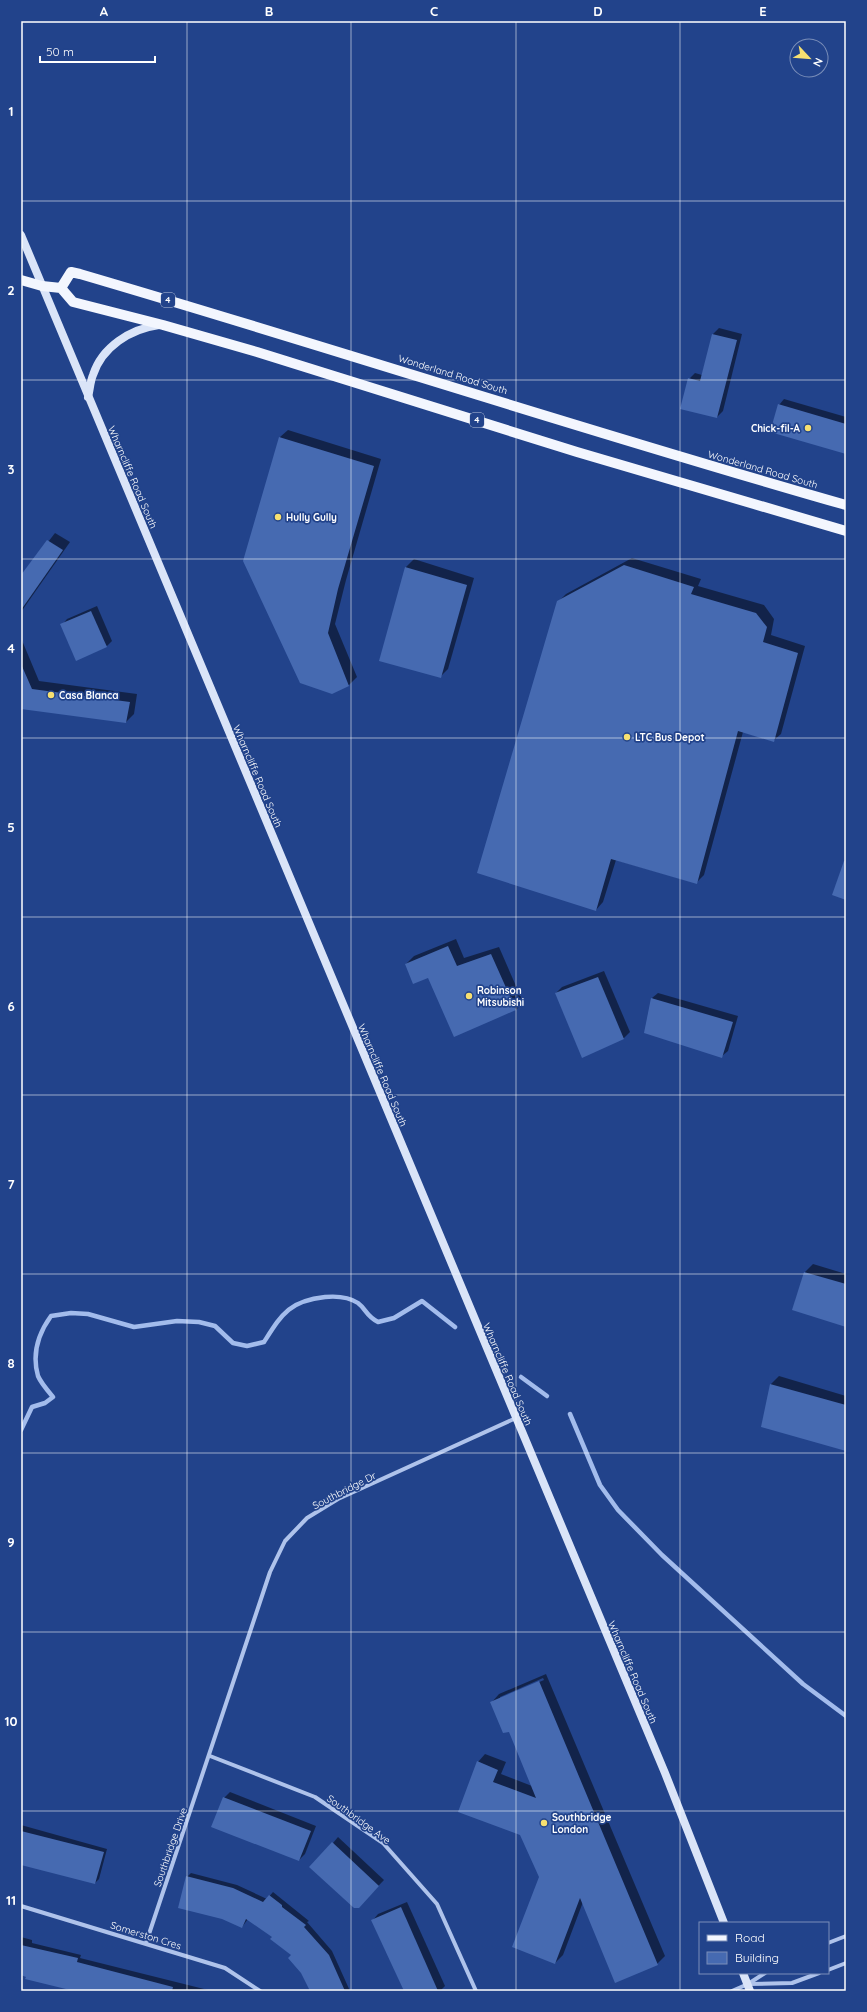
<svg xmlns="http://www.w3.org/2000/svg" width="867" height="2012" font-family="Quicksand,sans-serif">
  <style>
    .shadow { fill: #0007; fill-rule: evenodd }
    .lines { fill: none; stroke-linecap: round; stroke-linejoin: round }
    .stream { stroke: #a3bcec; stroke-width: 4.5 }
    .building { fill: #466ab1 }
    .minor { stroke: #afc3eb; stroke-width: 4 }
    .secondary { stroke: #dae4f8; stroke-width: 8 }
    .primary { stroke: #f3f6fe; stroke-width: 10 }
    .grid { fill: none; stroke: #fff; stroke-width: 1; stroke-opacity: 0.55 }
    .poi-dot { fill: #f7e071; stroke: #22438b; stroke-width: 1.5 }
    .labels { text-anchor: middle; stroke-width: 3.5; stroke-linejoin: round; paint-order: stroke }
    .shield { fill: #22438b; stroke: #bdc7dc; stroke-width: 1 }
    .shield-label { font-size: 9px; font-weight: bold; fill: #fff }
    .street-label { font-size: 10px; fill: #fff; stroke: #22438b }
    .poi-label { font-size: 10px; font-weight: bold; fill: #fff; stroke: #22438b; text-anchor: start }
    .neatline { fill: none; stroke: #fff; stroke-width: 1.5 }
    .grid-label { font-size: 13px; text-anchor: middle; font-weight: bold; fill: #fff }
  </style>
  <rect width="100%" height="100%" fill="#22438b"/>
  <g class="shadow">
    <path d="M 719,328 L 742,334 L 723,411 L 717,417 L 689,379 L 695,373 L 702,375 L 713,334 Z"/>
    <path d="M 784,399 L 846,417 L 846,453 L 779,405 Z"/>
    <path d="M 288,430 L 381,459 L 346,580 L 335,624 L 357,677 L 349,685 L 332,693 L 280,437 Z"/>
    <path d="M 55,533 L 70,542 L 21,612 L 21,577 Z"/>
    <path d="M 632,558 L 701,579 L 698,586 L 764,605 L 774,619 L 771,635 L 805,646 L 781,734 L 773,741 L 743,732 L 704,875 L 696,883 L 616,860 L 603,902 L 596,910 L 558,602 L 566,594 Z"/>
    <path d="M 414,559 L 474,578 L 448,669 L 440,677 L 380,660 L 406,567 Z"/>
    <path d="M 97,606 L 112,641 L 107,646 L 62,625 L 67,619 Z"/>
    <path d="M 21,638 L 39,681 L 137,694 L 134,714 L 126,722 L 21,708 Z"/>
    <path d="M 456,939 L 464,958 L 499,947 L 523,1002 L 516,1010 L 428,977 L 406,964 L 414,956 Z"/>
    <path d="M 604,971 L 630,1032 L 624,1038 L 582,1056 L 556,993 L 562,987 Z"/>
    <path d="M 658,993 L 738,1016 L 728,1051 L 722,1056 L 652,998 Z"/>
    <path d="M 813,1264 L 846,1274 L 846,1326 L 793,1309 L 805,1272 Z"/>
    <path d="M 779,1376 L 846,1396 L 846,1450 L 762,1426 L 771,1384 Z"/>
    <path d="M 546,1674 L 665,1956 L 657,1964 L 583,1902 L 563,1955 L 555,1963 L 540,1877 L 521,1835 L 478,1762 L 485,1754 L 506,1762 L 501,1774 L 532,1786 L 510,1731 L 492,1702 L 499,1694 ZM 543,1678 L 544,1680 L 500,1699 L 500,1697 Z"/>
    <path d="M 230,1792 L 316,1826 L 305,1854 L 299,1860 L 224,1798 Z"/>
    <path d="M 21,1825 L 107,1849 L 99,1879 L 95,1883 L 21,1863 Z"/>
    <path d="M 338,1837 L 384,1880 L 364,1901 L 333,1843 Z"/>
    <path d="M 191,1873 L 237,1885 L 267,1899 L 273,1892 L 309,1921 L 307,1922 L 332,1951 L 350,1991 L 311,1991 L 293,1955 L 273,1937 L 248,1919 L 242,1927 L 187,1877 Z"/>
    <path d="M 407,1902 L 445,1986 L 440,1991 L 405,1991 L 373,1920 L 378,1914 Z"/>
    <path d="M 21,1937 L 32,1940 L 32,1943 L 81,1955 L 80,1958 L 212,1991 L 78,1991 L 21,1974 Z"/>
  </g>
  <g class="lines">
    <g class="stream">
      <path d="M 521,1377 L 547,1396"/>
      <path d="M 570,1414 L 600,1485 L 618,1510 L 662,1555 L 803,1684 L 846,1716"/>
      <path d="M 21,1430 L 32,1407 L 45,1403 L 53,1397 C 48,1391 41,1383 38,1376 C 32,1355 38,1334 51,1316 L 71,1313 L 88,1314 L 134,1327 L 177,1321 L 199,1322 L 215,1326 L 233,1343 L 247,1346 L 264,1342 C 282,1314 289,1301 325,1297 C 336,1296 349,1297 358,1303 C 366,1309 366,1316 378,1322 L 394,1318 L 422,1301 L 455,1327"/>
    </g>
  </g>
  <g class="building">
    <path d="M 712,334 L 737,340 L 717,418 L 680,409 L 688,378 L 700,381 Z"/>
    <path d="M 778,404 L 846,424 L 846,454 L 770,432 Z"/>
    <path d="M 279,437 L 374,466 L 338,589 L 328,633 L 349,686 L 332,694 L 300,683 L 243,561 Z"/>
    <path d="M 47,540 L 63,550 L 21,610 L 21,575 Z"/>
    <path d="M 624,565 L 694,587 L 691,594 L 756,613 L 767,627 L 763,642 L 798,653 L 774,742 L 738,731 L 697,884 L 611,859 L 596,911 L 477,873 L 557,601 Z"/>
    <path d="M 405,567 L 467,585 L 441,678 L 379,661 Z"/>
    <path d="M 91,611 L 107,647 L 76,661 L 60,624 Z"/>
    <path d="M 21,664 L 32,689 L 130,702 L 126,723 L 21,709 Z"/>
    <path d="M 844,861 L 846,861 L 846,900 L 832,895 Z"/>
    <path d="M 448,946 L 457,966 L 491,954 L 516,1010 L 454,1037 L 428,978 L 413,984 L 405,964 Z"/>
    <path d="M 598,977 L 624,1039 L 582,1058 L 555,993 Z"/>
    <path d="M 651,998 L 733,1022 L 722,1058 L 644,1033 Z"/>
    <path d="M 804,1272 L 846,1284 L 846,1327 L 792,1310 Z"/>
    <path d="M 770,1384 L 846,1405 L 846,1451 L 761,1427 Z"/>
    <path d="M 539,1681 L 658,1965 L 615,1983 L 580,1898 L 555,1964 L 512,1947 L 539,1877 L 520,1835 L 458,1812 L 477,1761 L 498,1770 L 493,1782 L 536,1798 L 509,1732 L 503,1733 L 490,1702 Z"/>
    <path d="M 223,1797 L 311,1831 L 299,1861 L 211,1827 Z"/>
    <path d="M 21,1831 L 104,1852 L 95,1884 L 21,1865 Z"/>
    <path d="M 332,1842 L 379,1886 L 359,1908 L 354,1908 L 309,1867 Z"/>
    <path d="M 186,1876 L 233,1888 L 263,1902 L 269,1895 L 282,1905 L 282,1907 L 306,1925 L 304,1927 L 329,1955 L 345,1991 L 310,1991 L 301,1973 L 288,1958 L 291,1955 L 270,1939 L 272,1937 L 246,1919 L 242,1928 L 222,1919 L 178,1908 Z"/>
    <path d="M 401,1907 L 438,1991 L 404,1991 L 371,1920 Z"/>
    <path d="M 21,1945 L 78,1958 L 77,1962 L 173,1987 L 172,1991 L 74,1991 L 25,1979 L 26,1977 L 21,1975 Z"/>
  </g>
  <g class="lines">
    <g class="minor">
      <path d="M 210,1756 L 315,1797 L 383,1843 L 437,1904 L 476,1991"/>
      <path d="M 21,1906 L 225,1968 L 260,1991"/>
      <path d="M 146,1943 L 270,1572 L 285,1541 L 307,1518 L 338,1499 L 516,1418"/>
      <path d="M 828,1943 L 846,1936"/>
      <path d="M 828,1970 L 846,1963"/>
      <path d="M 748,1984 L 792,1983 L 819,1973"/>
      <path d="M 732,1991 L 748,1984 L 765,1973"/>
    </g>
    <g class="secondary">
      <path d="M 21,235 L 665,1773 L 724,1923"/>
      <path d="M 88,397 C 90,390 90,382 93,375 C 102,347 130,329 159,325"/>
      <path d="M 743,1973 L 750,1991"/>
    </g>
    <g class="primary">
      <path d="M 21,280 L 42,286 L 61,288 L 73,302 L 163,325 L 257,352 L 577,452 L 846,531"/>
      <path d="M 61,288 L 71,272 L 80,274 C 336,349 589,432 846,505"/>
    </g>
  </g>
  <path class="grid" d="M 187,21 L 187,1991M 351,21 L 351,1991M 516,21 L 516,1991M 680,21 L 680,1991M 21,201 L 846,201M 21,380 L 846,380M 21,559 L 846,559M 21,738 L 846,738M 21,917 L 846,917M 21,1095 L 846,1095M 21,1274 L 846,1274M 21,1453 L 846,1453M 21,1632 L 846,1632M 21,1811 L 846,1811"/>
  <g class="poi-dot">
    <circle cx="808" cy="428" r="4"/>
    <circle cx="278" cy="517" r="4"/>
    <circle cx="51" cy="695" r="4"/>
    <circle cx="627" cy="737" r="4"/>
    <circle cx="469" cy="996" r="4"/>
    <circle cx="544" cy="1823" r="4"/>
  </g>
  <g class="labels">
    <g class="shield">
      <rect x="161" y="293" width="14" height="14" rx="3"/>
      <rect x="470" y="413" width="14" height="14" rx="3"/>
    </g>
    <g class="shield-label">
      <text x="168" y="303">4</text>
      <text x="477" y="423">4</text>
    </g>
    <g class="street-label">
      <text transform="translate(453 374) rotate(17)" y="4">Wonderland Road South</text>
      <text transform="translate(763 469) rotate(16)" y="4">Wonderland Road South</text>
      <text transform="translate(133 477) rotate(67)" y="4">Wharncliffe Road South</text>
      <text transform="translate(258 776) rotate(67)" y="4">Wharncliffe Road South</text>
      <text transform="translate(383 1075) rotate(67)" y="4">Wharncliffe Road South</text>
      <text transform="translate(508 1374) rotate(67)" y="4">Wharncliffe Road South</text>
      <text transform="translate(344 1490) rotate(-27)" y="4">Southbridge Dr</text>
      <text transform="translate(633 1672) rotate(67)" y="4">Wharncliffe Road South</text>
      <text transform="translate(359 1819) rotate(36)" y="4">Southbridge Ave</text>
      <text transform="translate(170 1847) rotate(-71)" y="4">Southbridge Drive</text>
      <text transform="translate(146 1935) rotate(17)" y="4">Somerston Cres</text>
    </g>
    <g class="poi-label">
      <text x="800" y="432" text-anchor="end">Chick-fil-A</text>
      <text x="286" y="521">Hully Gully</text>
      <text x="59" y="699">Casa Blanca</text>
      <text x="635" y="741">LTC Bus Depot</text>
      <text x="477" y="994">Robinson<tspan x="477" dy="12">Mitsubishi</tspan></text>
      <text x="552" y="1821">Southbridge<tspan x="552" dy="12">London</tspan></text>
    </g>
  </g>
  <rect width="867" height="2012" fill="none" stroke="#22438b" stroke-width="44"/>
  <rect x="699" y="1922" width="130" height="52" fill="#22438b" stroke="#7a8eb9"/>
  <rect x="707" y="1935" width="20" height="6" fill="#f3f6fe" stroke="#7a8eb9"/>
  <text x="735" y="1942" font-size="12" fill="#ffffff">Road</text>
  <rect x="707" y="1952" width="20" height="12" fill="#466ab1" stroke="#7a8eb9"/>
  <text x="735" y="1962" font-size="12" fill="#ffffff">Building</text>
  <g transform="translate(809 58) rotate(116)"><circle r="19" fill="#22438b" stroke="#7a8eb9"/>
  <path d="M0-3L7 15L0 10L-7 15Z" fill="#f7e071"/>
  <text y="-6" font-size="11" font-weight="bold" text-anchor="middle" fill="#ffffff">N</text>
  </g>
  <path d="M40 56v6h115v-6" fill="none" stroke="#ffffff" stroke-width="2"/>
  <text x="46" y="56" font-size="12" fill="#ffffff" stroke="#22438b" stroke-width="3" paint-order="stroke">50 m</text>
  <rect x="22" y="22" width="823" height="1968" class="neatline"/>
  <g class="grid-label">
    <text x="104" y="16">A</text>
    <text x="269" y="16">B</text>
    <text x="434" y="16">C</text>
    <text x="598" y="16">D</text>
    <text x="763" y="16">E</text>
    <text x="11" y="116">1</text>
    <text x="11" y="295">2</text>
    <text x="11" y="474">3</text>
    <text x="11" y="653">4</text>
    <text x="11" y="832">5</text>
    <text x="11" y="1011">6</text>
    <text x="11" y="1189">7</text>
    <text x="11" y="1368">8</text>
    <text x="11" y="1547">9</text>
    <text x="11" y="1726">10</text>
    <text x="11" y="1905">11</text>
  </g>
</svg>
